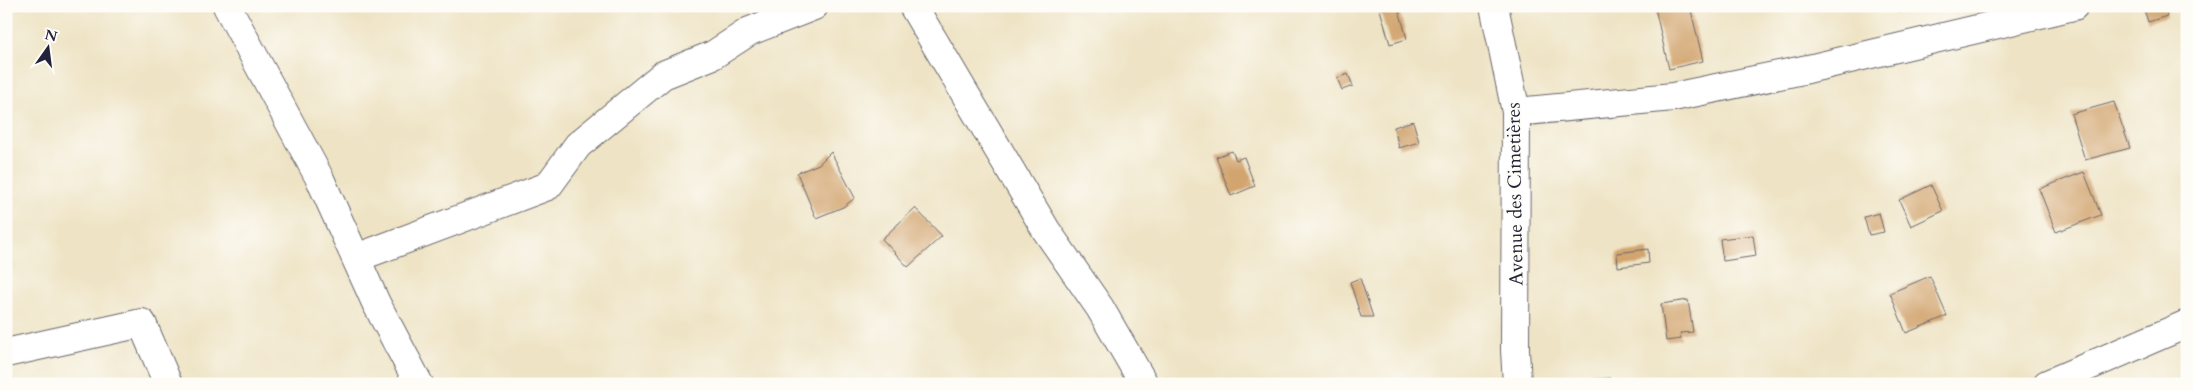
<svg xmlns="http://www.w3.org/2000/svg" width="2193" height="390" font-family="Cardo,serif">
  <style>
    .building { fill: #d2a46e }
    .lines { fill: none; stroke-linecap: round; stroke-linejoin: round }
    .minor-casing { stroke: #69666b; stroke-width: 30 }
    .minor { stroke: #fff; stroke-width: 28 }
    .labels { text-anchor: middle; stroke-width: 4; stroke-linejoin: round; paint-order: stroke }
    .street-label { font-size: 19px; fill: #22223b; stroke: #fdfcf7 }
  </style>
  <rect width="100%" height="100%" fill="#fdfcf7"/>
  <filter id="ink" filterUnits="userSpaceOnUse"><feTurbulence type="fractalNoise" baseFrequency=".02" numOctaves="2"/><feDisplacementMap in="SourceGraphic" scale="10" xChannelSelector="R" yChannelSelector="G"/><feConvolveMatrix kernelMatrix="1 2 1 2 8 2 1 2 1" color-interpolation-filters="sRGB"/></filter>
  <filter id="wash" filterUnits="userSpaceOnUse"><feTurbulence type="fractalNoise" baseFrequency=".0096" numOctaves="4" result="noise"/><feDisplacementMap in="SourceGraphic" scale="20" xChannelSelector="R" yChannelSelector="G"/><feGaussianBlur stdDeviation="1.12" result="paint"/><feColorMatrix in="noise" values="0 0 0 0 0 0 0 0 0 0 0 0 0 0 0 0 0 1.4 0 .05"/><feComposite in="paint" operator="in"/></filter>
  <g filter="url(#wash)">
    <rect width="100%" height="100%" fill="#eee3c4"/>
    <g id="blocks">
      <g class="building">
        <path d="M 1379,6 L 1398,6 L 1407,39 L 1390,44 Z"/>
        <path d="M 1662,6 L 1690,6 L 1703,61 L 1669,69 L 1655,8 Z"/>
        <path d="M 1898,6 L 1920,6 L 1920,7 L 1900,12 Z"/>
        <path d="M 2143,6 L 2164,6 L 2167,16 L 2148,22 Z"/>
        <path d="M 1348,74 L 1353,86 L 1342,90 L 1337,78 Z"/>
        <path d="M 2114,102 L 2130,148 L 2085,160 L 2071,114 Z"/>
        <path d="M 1413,121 L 1419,142 L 1399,148 L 1394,127 Z"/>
        <path d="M 1232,151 L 1236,160 L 1244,157 L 1255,186 L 1231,196 L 1216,157 Z"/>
        <path d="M 831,152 L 855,198 L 843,207 L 816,218 L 797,173 L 819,164 Z"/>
        <path d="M 2084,172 L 2101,215 L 2056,232 L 2039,189 Z"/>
        <path d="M 1931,185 L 1943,211 L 1911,226 L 1899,200 Z"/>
        <path d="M 915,208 L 942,236 L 908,267 L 882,239 Z"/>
        <path d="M 1879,213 L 1884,232 L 1869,235 L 1864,217 Z"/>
        <path d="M 1753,235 L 1756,256 L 1723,261 L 1720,239 Z"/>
        <path d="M 1648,249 L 1649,263 L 1618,267 L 1617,253 Z"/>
        <path d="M 1930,276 L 1947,316 L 1906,333 L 1890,293 Z"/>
        <path d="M 1360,278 L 1373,317 L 1361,317 L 1350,282 Z"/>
        <path d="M 1688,300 L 1693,332 L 1680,333 L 1681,339 L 1666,341 L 1661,304 Z"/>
        <path d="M 1610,378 L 1611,384 L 1595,384 L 1594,379 Z"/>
      </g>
    </g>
  </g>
  <g filter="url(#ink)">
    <use href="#blocks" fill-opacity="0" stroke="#69666b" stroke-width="1"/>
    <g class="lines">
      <g class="minor-casing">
        <g id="minor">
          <path d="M 227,6 L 320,179 L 376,303 L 419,384"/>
          <path d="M 913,6 L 1046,230 L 1100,308 L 1144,384"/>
          <path d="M 1494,6 L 1516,112 L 1515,350 L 1517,384"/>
          <path d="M 1516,112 L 1673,97 L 1808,69 L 2074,6"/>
          <path d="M 356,258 L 548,186 L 578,145 L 663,75 L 713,55 L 750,31 L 814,6"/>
          <path d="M 6,353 L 142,323 L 168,384"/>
          <path d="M 2047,384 L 2187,324"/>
        </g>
      </g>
      <use href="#minor" class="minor"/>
    </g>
  </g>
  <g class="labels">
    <g class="street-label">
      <text transform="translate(1514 194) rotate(-91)" y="7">Avenue des Cimetières</text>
    </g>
  </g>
  <rect width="2193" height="390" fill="none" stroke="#fdfcf7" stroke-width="25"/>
  <g transform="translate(48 48) rotate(14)" stroke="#fdfcf7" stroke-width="4" paint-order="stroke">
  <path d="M0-4L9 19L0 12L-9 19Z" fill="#22223b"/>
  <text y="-8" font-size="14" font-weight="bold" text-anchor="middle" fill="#22223b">N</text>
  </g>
</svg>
